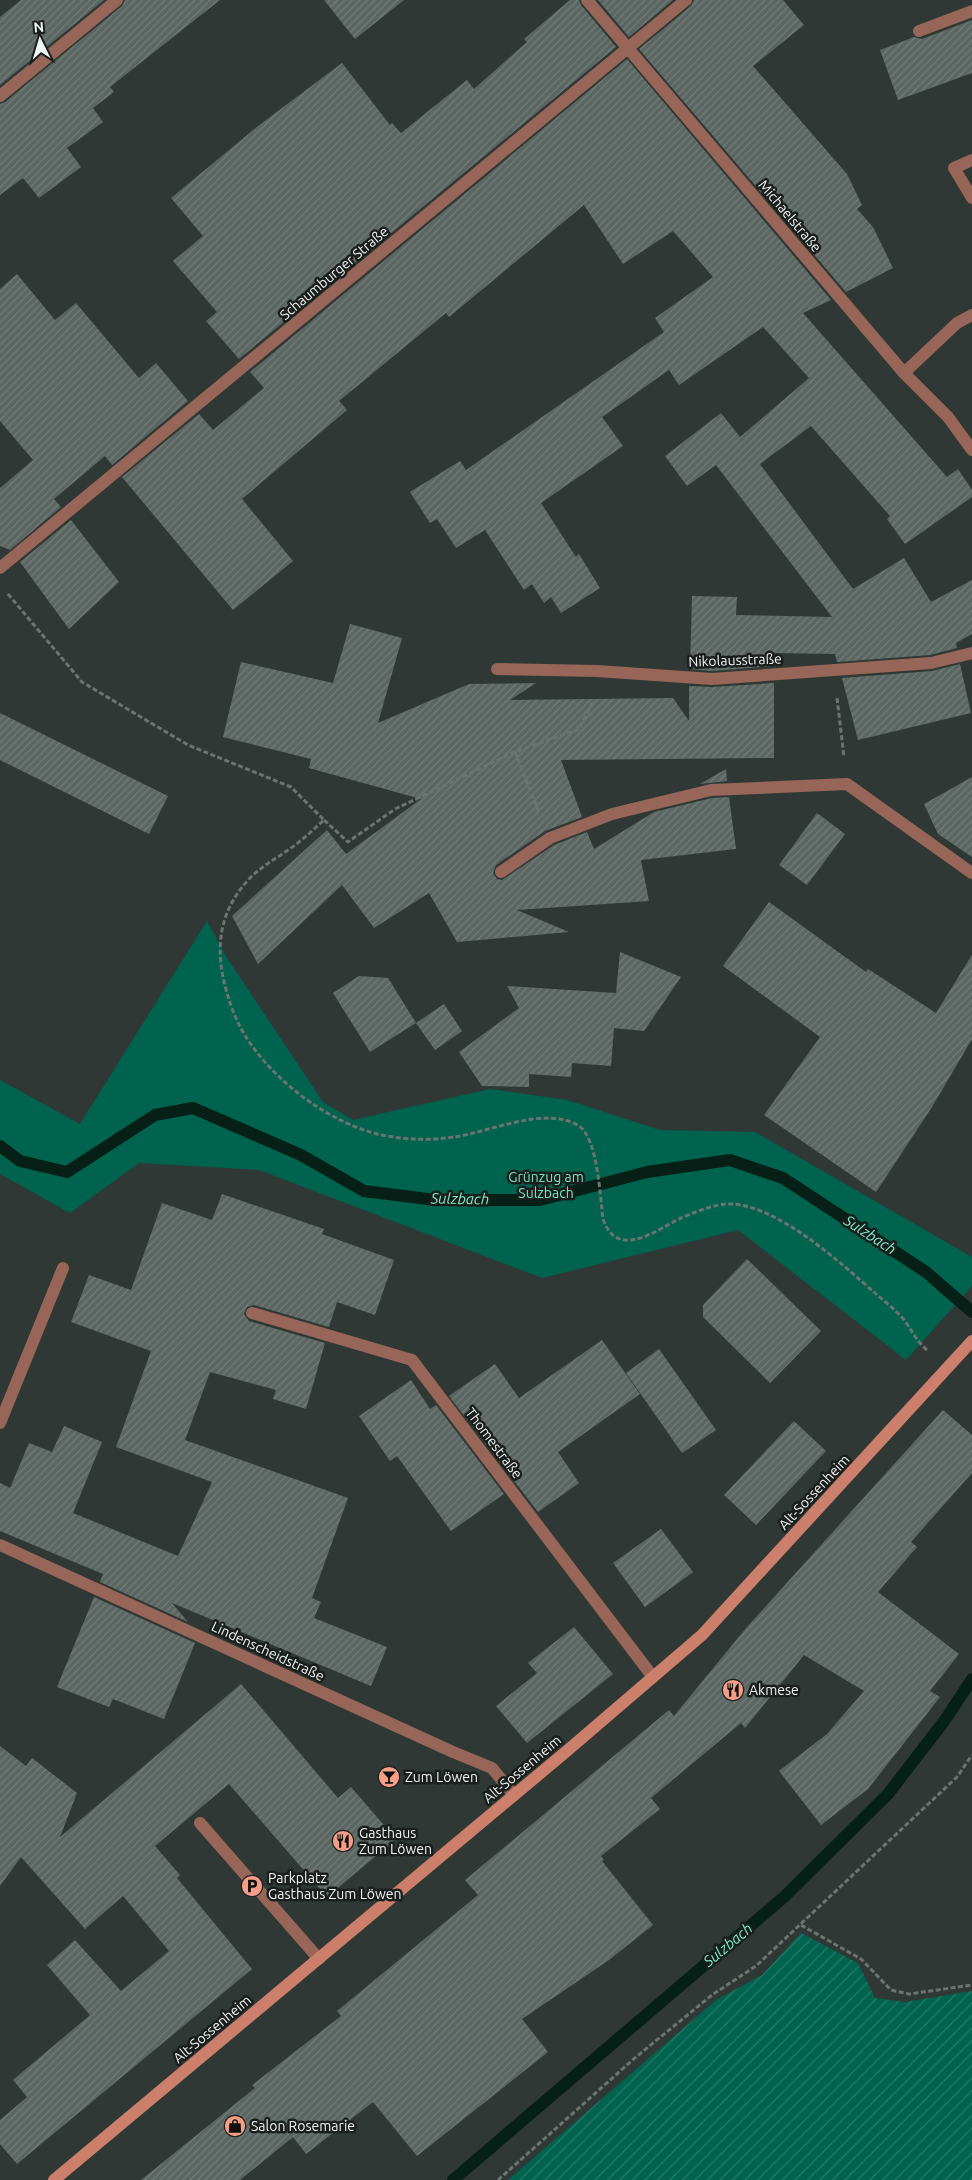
<svg xmlns="http://www.w3.org/2000/svg" width="972" height="2180" font-family="Ubuntu,sans-serif">
  <style>
    .park { fill: #00634d }
    .garden { fill: url(#garden-furrows) }
    .lines { fill: none; stroke-linecap: round; stroke-linejoin: round }
    .stream { stroke: #062018; stroke-width: 12 }
    .building { fill: url(#building-hatch) }
    .path { stroke: #6c7471; stroke-width: 3; stroke-dasharray: 5 2.5; stroke-linecap: butt }
    .lane { stroke: #976658; stroke-width: 12 }
    .street { stroke: #976658; stroke-width: 12 }
    .secondary { stroke: #cc7f6a; stroke-width: 12 }
    .labels { text-anchor: middle; stroke-width: 5; stroke-linejoin: round; paint-order: stroke }
    .street-label { font-size: 14px; fill: #eff5f3; stroke: #1a1e1d }
    .park-label { font-size: 14px; fill: #72e7c3; stroke: #1a1e1d }
    .poi-label { font-size: 14px; fill: #eff5f3; stroke: #1a1e1d; text-anchor: start }
    .water-label { font-size: 15px; font-style: italic; fill: #7bf0cb; stroke: #1a1e1d }
  </style>
  <defs>
    <pattern id="garden-furrows" width="10" height="10" patternUnits="userSpaceOnUse" patternTransform="scale(1.25)"><rect width="10" height="10" fill="#00634d"/><path d="M-1 1l2-2M0 10L10 0M9 11l2-2" fill="none" stroke="#267a67"/></pattern>
    <pattern id="building-hatch" width="6" height="6" patternUnits="userSpaceOnUse" patternTransform="scale(1.25)"><rect width="6" height="6" fill="#5b6662"/><path d="M-1 1l2-2M0 6l6-6M5 7l2-2" fill="none" stroke="#737c79"/></pattern>
  </defs>
  <rect width="100%" height="100%" fill="#2f3835"/>
  <path class="park" d="M 207,921 L 227,958 L 323,1102 L 353,1120 L 490,1089 L 567,1100 L 660,1130 L 755,1132 L 972,1257 L 972,1286 L 906,1360 L 738,1230 L 542,1278 L 259,1170 L 139,1163 L 70,1213 L 0,1174 L 0,1080 L 80,1124 Z"/>
  <path class="garden" d="M 801,1933 L 858,1963 L 875,1998 L 905,2002 L 972,1991 L 972,2180 L 508,2180 L 716,2000 L 762,1975 Z"/>
  <g class="lines">
    <g class="stream">
      <path d="M 0,1146 L 20,1161 L 67,1172 L 155,1115 L 193,1108 L 301,1155 L 364,1191 L 436,1200 L 540,1200 L 647,1172 L 730,1160 L 783,1178 L 926,1272 L 972,1312"/>
      <path d="M 453,2180 L 784,1897 L 888,1794 L 945,1720 L 972,1679"/>
    </g>
  </g>
  <g class="building">
    <path d="M 21,0 L 104,0 L 0,85 L 0,17 Z"/>
    <path d="M 125,0 L 220,0 L 110,87 L 114,92 L 93,108 L 103,122 L 67,148 L 81,167 L 39,198 L 23,178 L 0,195 L 0,104 L 5,102 L 122,6 Z"/>
    <path d="M 324,0 L 404,0 L 355,39 Z"/>
    <path d="M 570,0 L 579,0 L 581,5 L 616,47 L 239,359 L 206,321 L 217,312 L 173,261 L 203,236 L 171,198 L 258,126 L 342,63 L 390,125 L 392,123 L 401,133 L 467,80 L 474,89 L 527,42 L 524,39 Z"/>
    <path d="M 598,0 L 673,0 L 629,37 Z"/>
    <path d="M 694,0 L 783,0 L 804,25 L 753,66 L 847,174 L 862,205 L 857,209 L 873,227 L 893,268 L 846,292 L 639,49 L 691,6 Z"/>
    <path d="M 972,20 L 972,73 L 898,100 L 880,50 L 914,37 L 922,39 Z"/>
    <path d="M 627,59 L 831,300 L 803,313 L 947,477 L 958,469 L 972,490 L 972,497 L 905,544 L 887,519 L 890,516 L 811,426 L 760,464 L 853,589 L 904,558 L 931,602 L 972,580 L 972,634 L 956,643 L 957,648 L 930,655 L 837,662 L 835,654 L 773,653 L 773,666 L 712,671 L 690,669 L 692,596 L 737,597 L 736,615 L 832,617 L 716,465 L 687,486 L 665,456 L 721,413 L 740,437 L 809,378 L 763,327 L 679,385 L 669,370 L 602,417 L 623,446 L 541,503 L 576,557 L 579,554 L 600,588 L 561,613 L 551,597 L 544,603 L 532,584 L 524,590 L 485,530 L 456,548 L 437,519 L 430,523 L 410,492 L 460,461 L 466,470 L 664,332 L 655,318 L 713,277 L 673,231 L 623,264 L 584,205 L 449,317 L 446,313 L 339,401 L 347,410 L 242,499 L 293,561 L 233,610 L 122,477 L 199,414 L 213,430 L 264,388 L 250,372 Z"/>
    <path d="M 17,274 L 55,320 L 76,303 L 139,378 L 156,363 L 188,401 L 112,465 L 105,456 L 54,499 L 61,507 L 10,550 L 0,546 L 0,488 L 33,460 L 0,421 L 0,289 Z"/>
    <path d="M 71,520 L 119,582 L 69,629 L 20,562 Z"/>
    <path d="M 350,624 L 402,638 L 378,723 L 469,684 L 536,683 L 510,700 L 673,698 L 689,721 L 689,686 L 712,687 L 774,683 L 774,758 L 561,760 L 582,817 L 545,831 L 496,865 L 493,873 L 497,879 L 502,880 L 554,845 L 587,832 L 594,849 L 654,812 L 712,798 L 729,797 L 736,849 L 641,860 L 649,901 L 517,910 L 569,932 L 457,942 L 429,893 L 374,928 L 342,885 L 258,964 L 232,916 L 327,830 L 346,854 L 421,799 L 309,768 L 311,759 L 223,737 L 241,662 L 333,683 Z"/>
    <path d="M 960,664 L 971,713 L 858,740 L 842,678 L 932,671 Z"/>
    <path d="M 0,713 L 168,796 L 149,834 L 0,760 Z"/>
    <path d="M 726,769 L 727,781 L 700,784 Z"/>
    <path d="M 972,777 L 972,857 L 938,834 L 924,804 Z"/>
    <path d="M 817,813 L 845,834 L 807,885 L 779,865 Z"/>
    <path d="M 769,902 L 866,972 L 868,969 L 936,1013 L 972,955 L 972,1039 L 932,1107 L 876,1192 L 764,1115 L 820,1037 L 723,966 Z"/>
    <path d="M 620,952 L 681,977 L 644,1031 L 614,1028 L 611,1066 L 572,1063 L 571,1077 L 529,1074 L 529,1087 L 482,1086 L 459,1052 L 519,1008 L 507,986 L 616,993 Z"/>
    <path d="M 359,976 L 388,978 L 416,1023 L 370,1052 L 333,993 Z"/>
    <path d="M 444,1004 L 462,1031 L 435,1050 L 416,1023 Z"/>
    <path d="M 222,1194 L 324,1229 L 322,1234 L 394,1260 L 375,1315 L 337,1302 L 329,1327 L 254,1305 L 247,1307 L 244,1314 L 249,1321 L 325,1343 L 306,1409 L 273,1399 L 276,1390 L 210,1372 L 185,1440 L 348,1498 L 312,1598 L 321,1602 L 314,1618 L 387,1647 L 371,1686 L 172,1603 L 188,1622 L 100,1582 L 103,1574 L 0,1531 L 0,1483 L 10,1488 L 29,1443 L 52,1452 L 64,1426 L 102,1442 L 73,1513 L 178,1556 L 212,1482 L 116,1447 L 151,1351 L 71,1322 L 89,1275 L 131,1290 L 162,1203 L 212,1220 Z"/>
    <path d="M 747,1259 L 821,1331 L 770,1383 L 703,1317 L 703,1305 Z"/>
    <path d="M 602,1340 L 640,1394 L 558,1452 L 579,1483 L 538,1512 L 449,1396 L 495,1364 L 519,1398 Z"/>
    <path d="M 659,1349 L 716,1430 L 682,1453 L 626,1373 Z"/>
    <path d="M 411,1380 L 430,1409 L 436,1405 L 504,1494 L 451,1531 L 397,1456 L 390,1461 L 359,1416 Z"/>
    <path d="M 943,1410 L 972,1435 L 972,1473 L 911,1542 L 917,1547 L 878,1592 L 959,1654 L 930,1691 L 940,1697 L 868,1789 L 821,1825 L 779,1771 L 827,1734 L 864,1691 L 804,1655 L 745,1728 L 741,1723 L 651,1798 L 660,1809 L 601,1856 L 604,1860 L 602,1861 L 653,1925 L 609,1960 L 522,2019 L 548,2052 L 417,2156 L 373,2102 L 306,2154 L 293,2137 L 240,2180 L 141,2180 L 255,2088 L 252,2085 L 341,2016 L 337,2011 L 478,1895 L 465,1880 L 669,1710 L 674,1716 L 747,1627 Z"/>
    <path d="M 794,1421 L 826,1451 L 756,1525 L 724,1495 Z"/>
    <path d="M 661,1529 L 693,1572 L 645,1607 L 613,1563 Z"/>
    <path d="M 94,1597 L 195,1643 L 164,1719 L 113,1699 L 109,1707 L 57,1687 Z"/>
    <path d="M 574,1627 L 613,1674 L 527,1743 L 496,1706 L 537,1673 L 528,1663 Z"/>
    <path d="M 241,1684 L 338,1798 L 351,1787 L 396,1839 L 327,1897 L 229,1784 L 155,1846 L 180,1875 L 177,1878 L 252,1969 L 17,2164 L 0,2144 L 0,2120 L 27,2097 L 13,2080 L 90,2015 L 47,1965 L 75,1940 L 121,1991 L 169,1951 L 123,1896 L 85,1929 L 21,1857 L 0,1886 L 0,1746 L 26,1766 L 32,1758 L 77,1793 L 60,1837 Z"/>
  </g>
  <g class="lines">
    <g class="path">
      <path d="M 8,594 L 82,682 L 188,745 L 291,787 L 324,820 C 316,827 308,835 299,842 C 283,855 265,863 250,878 C 212,918 215,963 233,1011 C 255,1070 331,1129 393,1137 C 413,1140 434,1140 454,1137 C 490,1132 546,1105 579,1126 C 598,1139 600,1197 603,1219 C 617,1260 655,1231 679,1219 C 693,1213 713,1204 729,1204 C 777,1204 842,1264 876,1294 C 885,1302 896,1310 904,1320 C 912,1330 916,1341 927,1350"/>
      <path d="M 837,698 L 844,757"/>
      <path d="M 539,812 L 515,752 L 579,729 L 594,700"/>
      <path d="M 324,820 L 348,842 L 395,809 L 515,752"/>
      <path d="M 801,1925 L 861,1959 L 891,1990 L 909,1994 L 972,1985"/>
      <path d="M 498,2180 L 636,2057 L 712,1995 L 756,1966 L 957,1777 L 972,1755"/>
    </g>
    <path class="lane" d="M 200,1823 L 319,1959"/>
    <g class="street">
      <path d="M 587,0 L 904,373 L 948,417 L 972,450"/>
      <path d="M 919,31 L 972,11"/>
      <path d="M 0,96 L 117,0"/>
      <path d="M 972,160 L 954,168 L 972,198"/>
      <path d="M 904,373 L 957,323 L 972,315"/>
      <path d="M 0,568 L 686,0"/>
      <path d="M 497,669 L 597,671 L 712,679 L 931,663 L 972,653"/>
      <path d="M 501,872 L 550,838 L 612,814 L 711,790 L 847,784 L 972,873"/>
      <path d="M 252,1313 L 412,1360 L 653,1677"/>
      <path d="M 0,1423 L 63,1268"/>
      <path d="M 0,1545 L 453,1752 L 492,1768 L 514,1795"/>
    </g>
    <path class="secondary" d="M 54,2180 L 568,1750 L 702,1635 L 972,1341"/>
  </g>
  <defs>
    <g id="restaurant-disc" transform="scale(1.125)"><circle r="9.5" fill="#f49e87" stroke="#1a1e1d"/><path d="M-5-6h1v4h1v-4h1v4h1v-4h1v5L-1.5 .5V6h-2V.5L-5-1ZM5-6V6H3V1.5H1.5Q1.5-4 5-6Z" fill="#111"/></g>
    <g id="bar-disc" transform="scale(1.125)"><circle r="9.5" fill="#f49e87" stroke="#1a1e1d"/><path d="M-6-5H6L.8 .8V4.5H3.5V6h-7V4.5H-.8V.8Z" fill="#111"/></g>
    <g id="parking-disc" transform="scale(1.125)"><circle r="9.5" fill="#f49e87" stroke="#1a1e1d"/><path d="M-3.5-5.5H1a3.5 3.5 0 0 1 0 7H-1V5.5H-3.5ZM-1-3.4V-.6H.8a1.4 1.4 0 0 0 0-2.8Z" fill="#111"/></g>
    <g id="shop-disc" transform="scale(1.125)"><circle r="9.5" fill="#f49e87" stroke="#1a1e1d"/><path d="M-5-2.5h2.3a2.7 3.5 0 0 1 5.4 0H5L5.5 6h-11ZM-1.5-2.5h3a1.5 2.3 0 0 0-3 0Z" fill="#111"/></g>
  </defs>
  <g fill-rule="evenodd">
    <use href="#restaurant-disc" x="733" y="1690"/>
    <use href="#bar-disc" x="389" y="1777"/>
    <use href="#restaurant-disc" x="343" y="1841"/>
    <use href="#parking-disc" x="252" y="1886"/>
    <use href="#shop-disc" x="235" y="2126"/>
  </g>
  <g class="labels">
    <g class="street-label">
      <text transform="translate(790 216) rotate(50)" y="5">Michaelstraße</text>
      <text transform="translate(334 273) rotate(-40)" y="5">Schaumburger Straße</text>
      <text transform="translate(735 660) rotate(-2)" y="5">Nikolausstraße</text>
      <text transform="translate(494 1443) rotate(53)" y="5">Thomestraße</text>
      <text transform="translate(814 1492) rotate(-47)" y="5">Alt-Sossenheim</text>
      <text transform="translate(268 1651) rotate(25)" y="5">Lindenscheidstraße</text>
      <text transform="translate(522 1769) rotate(-40)" y="5">Alt-Sossenheim</text>
      <text transform="translate(212 2029) rotate(-40)" y="5">Alt-Sossenheim</text>
    </g>
    <g class="park-label">
      <text x="546" y="1182">Grünzug am<tspan x="546" dy="16">Sulzbach</tspan></text>
    </g>
    <g class="poi-label">
      <text x="749" y="1695">Akmese</text>
      <text x="405" y="1782">Zum Löwen</text>
      <text x="359" y="1838">Gasthaus<tspan x="359" dy="16">Zum Löwen</tspan></text>
      <text x="268" y="1883">Parkplatz<tspan x="268" dy="16">Gasthaus Zum Löwen</tspan></text>
      <text x="251" y="2131">Salon Rosemarie</text>
    </g>
    <g class="water-label">
      <text transform="translate(460 1199) rotate(1)" y="5">Sulzbach</text>
      <text transform="translate(870 1235) rotate(33)" y="5">Sulzbach</text>
      <text transform="translate(728 1945) rotate(-40)" y="5">Sulzbach</text>
    </g>
  </g>
  <g transform="translate(40 40) rotate(355)" stroke="#1a1e1d" stroke-width="4" paint-order="stroke">
  <path d="M0-4L9 19L0 12L-9 19Z" fill="#eff5f3"/>
  <text y="-8" font-size="14" font-weight="bold" text-anchor="middle" fill="#eff5f3">N</text>
  </g>
</svg>
